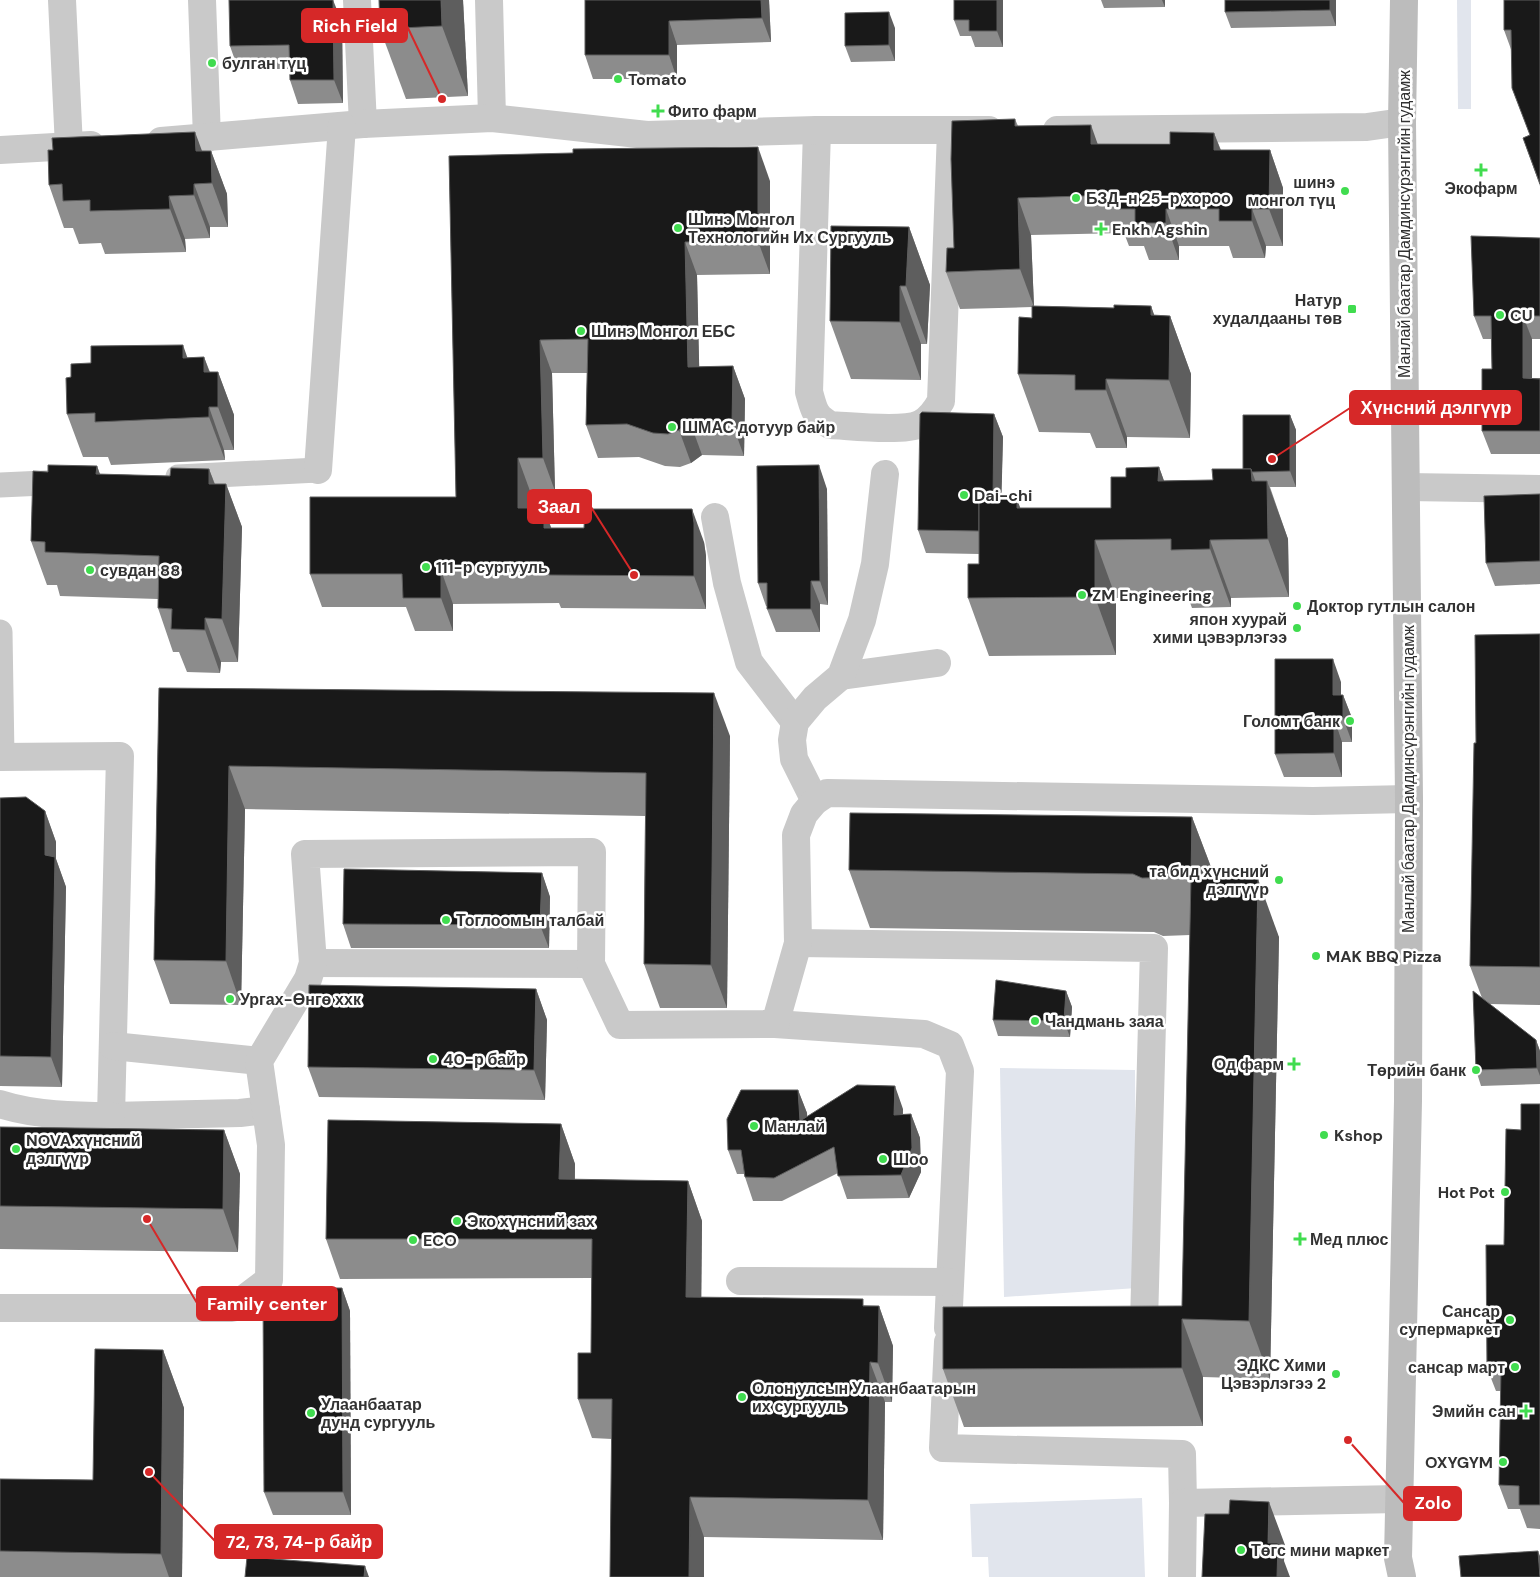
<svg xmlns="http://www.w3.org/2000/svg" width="1540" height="1577" font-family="'DM Sans',sans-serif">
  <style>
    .green { fill: #e1e5ed }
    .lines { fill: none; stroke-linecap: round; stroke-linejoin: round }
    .pedestrian { stroke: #c9c9c9; stroke-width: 25 }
    .minor { stroke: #c9c9c9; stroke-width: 28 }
    .tertiary { stroke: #c9c9c9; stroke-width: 28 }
    .secondary { stroke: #bcbcbc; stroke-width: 28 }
    .wall { fill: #8c8c8c }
    .shaded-wall { fill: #5e5e5e }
    .building { fill: #191919; stroke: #5e5e5e }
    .poi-dot { fill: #40dc4f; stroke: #fff; stroke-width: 2 }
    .labels { text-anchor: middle; stroke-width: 5; stroke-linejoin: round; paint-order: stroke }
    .poi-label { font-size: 16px; font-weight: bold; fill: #323232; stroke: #fff; text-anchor: start }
    .street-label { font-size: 16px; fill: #323232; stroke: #fff }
    .leader { fill: none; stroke: #d62828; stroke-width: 2 }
    .callout-dot { fill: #d62828; stroke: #fff; stroke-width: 2 }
    .callout { fill: #d62828; stroke: #d62828; stroke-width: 2 }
    .callout-label { font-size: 18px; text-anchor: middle; font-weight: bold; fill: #fff }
  </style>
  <rect width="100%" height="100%" fill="#fff"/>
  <g class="green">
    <path d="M 1457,0 L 1471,0 L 1471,109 L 1458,109 Z"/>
    <path d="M 1000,1068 L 1135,1070 L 1137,1288 L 1004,1297 Z"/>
    <path d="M 1142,1498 L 1145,1577 L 989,1577 L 988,1557 L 972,1557 L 970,1504 Z"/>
  </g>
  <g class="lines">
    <g class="pedestrian">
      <path d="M 178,477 L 318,470"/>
      <path d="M 0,485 L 66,482"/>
      <path d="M 0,632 L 2,757"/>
    </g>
    <g class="minor">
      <path d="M 62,0 L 69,147"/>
      <path d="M 202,0 L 207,138"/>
      <path d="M 357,0 L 363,124"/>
      <path d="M 489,0 L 492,118"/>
      <path d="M 817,130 L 809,392 C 814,409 814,416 830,425 C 851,426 903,432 920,424 C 930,419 936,410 941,401 L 951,131"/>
      <path d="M 1057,130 L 1367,127 L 1402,122"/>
      <path d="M 161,141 L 363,124 L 492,118 L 647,135 L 817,130 L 989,130"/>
      <path d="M 0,150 L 91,145"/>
      <path d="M 318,470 L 342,126"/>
      <path d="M 715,517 L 727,583 L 749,662 L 795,722"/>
      <path d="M 841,676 L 937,663"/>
      <path d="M 0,757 L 120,756 L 111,1116 L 240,1113 L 266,1110"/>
      <path d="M 815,801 L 794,759 L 792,740 L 795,722 L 815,698 L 841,676 L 862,620 L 875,564 L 885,474"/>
      <path d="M 798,943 L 1154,948 L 1144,1323 L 1125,1324"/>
      <path d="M 313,963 L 591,964"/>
      <path d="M 775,1024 L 924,1034 L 950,1045 L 960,1071 L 948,1328"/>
      <path d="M 113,1046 L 259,1061"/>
      <path d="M 0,1104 C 34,1115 76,1116 111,1116"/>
      <path d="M 740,1281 L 950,1282"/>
      <path d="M 0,1308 L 232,1308 L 269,1280 L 271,1145 L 259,1061 L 308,979 L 313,963 L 305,854 L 592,852 L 591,964 L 620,1025 L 775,1024 L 798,943 L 796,835 L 804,814 L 815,801 L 827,793 L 1313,801 L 1409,799"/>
      <path d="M 948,1342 L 943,1448 L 1182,1454 L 1183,1503"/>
      <path d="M 1182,1577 L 1183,1503 L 1399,1499"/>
    </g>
    <path class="tertiary" d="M 1406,487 L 1540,489"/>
    <path class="secondary" d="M 1402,1577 L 1398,1558 L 1408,1101 L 1409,799 L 1402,122 L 1404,0"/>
  </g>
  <g class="wall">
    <path d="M 463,0 L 468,96 L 406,99 L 380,29 Z"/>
    <path d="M 585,0 L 769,0 L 771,42 L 677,45 L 677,79 L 593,79 L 585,55 Z"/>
    <path d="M 954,0 L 1003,0 L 1003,47 L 975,47 L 971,36 L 960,36 L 954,20 Z"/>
    <path d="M 1101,0 L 1165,0 L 1165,7 L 1104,8 Z"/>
    <path d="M 1336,0 L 1336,26 L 1231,28 L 1225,12 Z"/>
    <path d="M 1540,0 L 1540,186 L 1523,138 L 1530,135 L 1512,88 L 1512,52 L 1504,30 Z"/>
    <path d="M 342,22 L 343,103 L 298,104 L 290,80 L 290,69 L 238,69 L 230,46 Z"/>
    <path d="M 895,28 L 895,61 L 851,62 L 845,46 Z"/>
    <path d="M 1015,119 L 1018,126 L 1098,144 L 1170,144 L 1214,133 L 1221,150 L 1270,150 L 1283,188 L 1283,246 L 1266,246 L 1265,258 L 1233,258 L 1229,246 L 1179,246 L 1179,260 L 1149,260 L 1144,246 L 1129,246 L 1124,233 L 1031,235 L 1034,306 L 1114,308 L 1151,306 L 1154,315 L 1170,316 L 1191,374 L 1190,438 L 1127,437 L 1127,448 L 1096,448 L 1090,433 L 1039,432 L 1018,374 L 1032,318 L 1032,307 L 960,309 L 946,272 L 954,248 Z"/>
    <path d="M 53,150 L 211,151 L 227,194 L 228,227 L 210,227 L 210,238 L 185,239 L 186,252 L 105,254 L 101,243 L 79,244 L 73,228 L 64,228 L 49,185 Z"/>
    <path d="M 449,156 L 770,181 L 770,274 L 697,275 L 699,367 L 733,366 L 745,399 L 744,456 L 702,455 L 691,463 L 680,467 L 665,466 L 639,457 L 598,458 L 586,425 L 587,373 L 552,373 L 555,491 L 530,491 L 530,508 L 551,528 L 704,542 L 706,556 L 706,609 L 561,608 L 559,603 L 453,604 L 453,631 L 415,631 L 406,607 L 322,607 L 310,574 L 456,497 Z"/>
    <path d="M 909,227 L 930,285 L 927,344 L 921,344 L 921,380 L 851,379 L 830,321 Z"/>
    <path d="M 1540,238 L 1540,339 L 1532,339 L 1532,378 L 1540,378 L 1540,454 L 1491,454 L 1482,431 L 1492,369 L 1491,339 L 1483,339 L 1474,316 Z"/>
    <path d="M 204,357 L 210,372 L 218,372 L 234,415 L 234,450 L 224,450 L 225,460 L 111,465 L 108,457 L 83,457 L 67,414 L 91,363 Z"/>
    <path d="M 994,414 L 1003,437 L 1001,499 L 1017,499 L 1020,508 L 1111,508 L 1126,477 L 1159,467 L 1164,481 L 1213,480 L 1243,469 L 1290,415 L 1296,430 L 1296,487 L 1270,487 L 1288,539 L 1289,597 L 1231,598 L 1231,607 L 1192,608 L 1188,597 L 1116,598 L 1116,655 L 989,656 L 968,598 L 979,564 L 979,554 L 926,553 L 918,530 Z"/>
    <path d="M 97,466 L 100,474 L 170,476 L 209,469 L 215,484 L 226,484 L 242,527 L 238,662 L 221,662 L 220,673 L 187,672 L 179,652 L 173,652 L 158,608 L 158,599 L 60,596 L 57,585 L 47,585 L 31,541 L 48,472 Z"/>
    <path d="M 827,489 L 828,605 L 820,604 L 820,632 L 776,632 L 767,609 L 767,606 L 766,606 L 758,583 Z"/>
    <path d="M 1540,494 L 1540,584 L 1495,586 L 1486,563 Z"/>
    <path d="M 1540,634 L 1540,1005 L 1490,1004 L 1536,1040 L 1540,1051 L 1540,1084 L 1481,1086 L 1476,1070 L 1482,998 L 1470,966 L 1476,743 Z"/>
    <path d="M 1341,682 L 1341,695 L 1343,695 L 1352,718 L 1352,742 L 1342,742 L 1342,777 L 1284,777 L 1275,754 Z"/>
    <path d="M 159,688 L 730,736 L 727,1008 L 660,1008 L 644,964 L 645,816 L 245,809 L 241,1005 L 170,1004 L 154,960 Z"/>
    <path d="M 0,798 L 45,811 L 56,842 L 56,859 L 66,887 L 62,1087 L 0,1086 Z"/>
    <path d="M 1192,817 L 1214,875 L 1213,878 L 1279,937 L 1270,1379 L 1203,1377 L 1203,1426 L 964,1427 L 943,1369 L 1182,1306 L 1190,935 L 1163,936 L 1154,932 L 870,928 L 849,870 Z"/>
    <path d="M 542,873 L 550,897 L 549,948 L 351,948 L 343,924 Z"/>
    <path d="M 536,989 L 547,1020 L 545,1100 L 319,1097 L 308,1067 Z"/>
    <path d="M 1066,991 L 1072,1007 L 1070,1037 L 998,1036 L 993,1020 Z"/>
    <path d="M 798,1090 L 807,1113 L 807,1117 L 903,1109 L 903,1114 L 911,1114 L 920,1138 L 921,1172 L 909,1198 L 847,1199 L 838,1173 L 782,1201 L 753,1201 L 744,1174 L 737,1174 L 728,1150 Z"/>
    <path d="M 1540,1104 L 1540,1529 L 1527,1528 L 1520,1509 L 1508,1509 L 1499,1485 L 1501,1391 L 1496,1391 L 1487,1368 L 1504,1245 L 1521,1130 Z"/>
    <path d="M 561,1124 L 575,1164 L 575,1180 L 688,1181 L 702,1221 L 701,1297 L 879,1306 L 893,1346 L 892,1402 L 885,1402 L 883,1540 L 704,1537 L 704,1577 L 610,1577 L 612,1439 L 592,1438 L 578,1399 L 591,1353 L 592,1278 L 340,1279 L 326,1239 Z"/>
    <path d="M 0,1127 L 224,1130 L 240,1174 L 238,1252 L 0,1249 Z"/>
    <path d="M 342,1288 L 350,1311 L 351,1515 L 273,1515 L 264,1492 Z"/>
    <path d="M 163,1350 L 184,1408 L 182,1577 L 0,1577 L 0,1479 L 93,1480 Z"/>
  </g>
  <g class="shaded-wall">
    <path d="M 333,0 L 342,22 L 343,103 L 334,80 Z"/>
    <path d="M 441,0 L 463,0 L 468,96 L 442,26 Z"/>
    <path d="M 761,0 L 769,0 L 771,42 L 762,18 Z"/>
    <path d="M 997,0 L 1003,0 L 1003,47 L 997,31 Z"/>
    <path d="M 1162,0 L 1165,0 L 1165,7 Z"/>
    <path d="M 1330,0 L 1336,0 L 1336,26 L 1330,10 Z"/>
    <path d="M 889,12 L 895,28 L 895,61 L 889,45 Z"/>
    <path d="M 669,21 L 677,45 L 677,79 L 669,55 Z"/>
    <path d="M 1091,125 L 1104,162 L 1091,144 Z"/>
    <path d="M 195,132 L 211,175 L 196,151 Z"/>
    <path d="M 1214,133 L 1228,170 L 1214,150 Z"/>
    <path d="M 758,147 L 770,181 L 770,274 L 758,241 Z"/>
    <path d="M 1270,150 L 1283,188 L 1283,246 L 1269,209 Z"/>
    <path d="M 211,151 L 227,194 L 228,227 L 212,183 Z"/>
    <path d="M 194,184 L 210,227 L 210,238 L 194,195 Z"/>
    <path d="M 169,196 L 185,239 L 186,252 L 170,209 Z"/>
    <path d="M 1018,198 L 1031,235 L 1034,307 L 1020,269 Z"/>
    <path d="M 1166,209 L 1179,246 L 1179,260 L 1166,223 Z"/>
    <path d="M 1252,209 L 1266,246 L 1265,258 L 1252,221 Z"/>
    <path d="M 909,227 L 930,285 L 927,344 L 906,286 Z"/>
    <path d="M 685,242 L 697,275 L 700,400 L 688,367 Z"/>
    <path d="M 900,286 L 921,344 L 921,380 L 900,322 Z"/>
    <path d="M 1151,306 L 1169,357 L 1170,316 L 1191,374 L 1190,438 L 1169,380 L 1151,315 Z"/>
    <path d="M 1523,316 L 1532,339 L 1532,402 L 1523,378 Z"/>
    <path d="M 540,340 L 552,373 L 555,491 L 543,458 Z"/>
    <path d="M 183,345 L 198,388 L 183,358 Z"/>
    <path d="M 204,357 L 218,396 L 218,372 L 234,415 L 234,450 L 218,407 L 204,372 Z"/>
    <path d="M 733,366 L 745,399 L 744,456 L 732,423 Z"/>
    <path d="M 1106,379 L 1127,437 L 1127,448 L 1106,390 Z"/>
    <path d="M 209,407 L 224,450 L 225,460 L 209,417 Z"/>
    <path d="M 994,414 L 1003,437 L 1000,554 L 992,531 Z"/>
    <path d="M 1290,415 L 1296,430 L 1296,487 L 1290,471 Z"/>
    <path d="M 690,422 L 702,455 L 691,463 L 679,430 Z"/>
    <path d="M 518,458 L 530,491 L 531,541 L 518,508 Z"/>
    <path d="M 819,465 L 827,489 L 828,605 L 820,581 Z"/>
    <path d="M 97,466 L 112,509 L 96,474 Z"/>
    <path d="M 1159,467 L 1180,525 L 1158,481 Z"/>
    <path d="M 209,469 L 225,512 L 209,484 Z"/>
    <path d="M 1251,469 L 1267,513 L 1267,481 L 1288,539 L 1289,597 L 1268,539 L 1252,481 Z"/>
    <path d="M 226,484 L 242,527 L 238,662 L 222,619 Z"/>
    <path d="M 1017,499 L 1038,557 L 1017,508 Z"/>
    <path d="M 544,508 L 556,541 L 544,528 Z"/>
    <path d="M 692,509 L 704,542 L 706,556 L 706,609 L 694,576 Z"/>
    <path d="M 1095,540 L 1116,598 L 1116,655 L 1095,597 Z"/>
    <path d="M 1210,540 L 1231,598 L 1231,607 L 1210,549 Z"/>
    <path d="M 441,570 L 453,604 L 453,631 L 441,598 Z"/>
    <path d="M 811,581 L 820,604 L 820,632 L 811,609 Z"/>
    <path d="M 205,618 L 221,662 L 220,673 L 205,630 Z"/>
    <path d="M 1333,659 L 1341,682 L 1341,718 L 1333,695 Z"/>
    <path d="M 714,693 L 730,736 L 727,1008 L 711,965 Z"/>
    <path d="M 1343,695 L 1352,718 L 1352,742 L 1343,718 Z"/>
    <path d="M 1334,718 L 1342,742 L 1342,777 L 1334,753 Z"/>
    <path d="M 229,766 L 245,809 L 241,1005 L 226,961 Z"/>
    <path d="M 45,811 L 56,842 L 56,859 L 66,887 L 62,1087 L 51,1057 L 45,855 Z"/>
    <path d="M 1192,817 L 1214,875 L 1212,935 L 1191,877 Z"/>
    <path d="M 542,873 L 550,897 L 549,948 L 540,925 Z"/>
    <path d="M 1258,879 L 1279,937 L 1270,1379 L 1249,1321 Z"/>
    <path d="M 536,989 L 547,1020 L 545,1100 L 534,1070 Z"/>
    <path d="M 1066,991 L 1072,1007 L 1070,1037 L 1064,1021 Z"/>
    <path d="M 1536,1040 L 1540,1051 L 1540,1076 L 1537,1068 Z"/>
    <path d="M 895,1086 L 903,1109 L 902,1138 L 894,1115 Z"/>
    <path d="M 798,1090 L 807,1113 L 809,1144 L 800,1121 Z"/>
    <path d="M 911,1114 L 920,1138 L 921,1172 L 909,1198 L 901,1175 Z"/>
    <path d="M 561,1124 L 575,1164 L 574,1219 L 559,1179 Z"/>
    <path d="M 224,1130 L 240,1174 L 238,1252 L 223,1209 Z"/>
    <path d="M 688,1181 L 702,1221 L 701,1337 L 686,1297 Z"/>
    <path d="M 342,1288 L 350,1311 L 351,1515 L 343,1492 Z"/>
    <path d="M 879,1306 L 893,1346 L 892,1402 L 878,1363 Z"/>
    <path d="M 1182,1319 L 1203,1377 L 1203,1426 L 1182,1368 Z"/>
    <path d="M 163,1350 L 184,1408 L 182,1577 L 169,1577 L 161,1554 Z"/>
    <path d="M 870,1362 L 885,1402 L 883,1540 L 868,1500 Z"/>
    <path d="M 690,1497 L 704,1537 L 704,1577 L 689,1577 Z"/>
    <path d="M 1269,1502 L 1285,1545 L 1284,1561 L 1290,1577 L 1277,1577 L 1268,1543 Z"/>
    <path d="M 1538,1551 L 1540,1556 L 1540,1571 L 1539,1570 Z"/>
    <path d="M 365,1566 L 369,1577 L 364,1577 Z"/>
  </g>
  <g class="building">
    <path d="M 229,0 L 333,0 L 334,80 L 290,80 L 289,45 L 230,46 Z"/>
    <path d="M 379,0 L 441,0 L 442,26 L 380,29 Z"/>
    <path d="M 585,0 L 761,0 L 762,18 L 669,21 L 669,55 L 585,55 Z"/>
    <path d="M 954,0 L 997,0 L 997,31 L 969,31 L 969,20 L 954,20 Z"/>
    <path d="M 1225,0 L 1330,0 L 1330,10 L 1225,12 Z"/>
    <path d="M 1504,0 L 1540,0 L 1540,184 L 1523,138 L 1530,135 L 1512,88 L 1511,30 L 1504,30 Z"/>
    <path d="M 889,12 L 889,45 L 845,46 L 845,13 Z"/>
    <path d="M 1015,119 L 1015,126 L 1091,125 L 1091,144 L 1170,144 L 1170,132 L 1214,133 L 1214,150 L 1270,150 L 1269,209 L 1252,209 L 1252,221 L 1219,221 L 1219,209 L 1166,209 L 1166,223 L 1135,223 L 1135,209 L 1115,209 L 1115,195 L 1018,198 L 1020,269 L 946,272 L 947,248 L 954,248 L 951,159 L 952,121 Z"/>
    <path d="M 195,132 L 196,151 L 211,151 L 212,183 L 194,184 L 194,195 L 169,196 L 170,209 L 90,211 L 90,200 L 63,201 L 62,184 L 49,185 L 48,150 L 53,150 L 52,138 Z"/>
    <path d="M 758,147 L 758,241 L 685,242 L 688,367 L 733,366 L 732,423 L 690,422 L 679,430 L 668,434 L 653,433 L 627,424 L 586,425 L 588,339 L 540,340 L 543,458 L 518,458 L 518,508 L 544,508 L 544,528 L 584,528 L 585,509 L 692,509 L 694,523 L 694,576 L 549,575 L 549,570 L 441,570 L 441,598 L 403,598 L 402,574 L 310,574 L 310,497 L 456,497 L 449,156 L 573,153 L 573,149 Z"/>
    <path d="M 831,226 L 909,227 L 906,286 L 900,286 L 900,322 L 830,321 Z"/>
    <path d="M 1471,236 L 1540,238 L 1540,316 L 1523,316 L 1523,378 L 1540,379 L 1540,431 L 1482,431 L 1482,369 L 1492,369 L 1491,316 L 1474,316 Z"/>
    <path d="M 1114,305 L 1151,306 L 1151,315 L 1170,316 L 1169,380 L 1106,379 L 1106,390 L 1075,390 L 1075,375 L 1018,374 L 1019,317 L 1032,318 L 1032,306 L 1114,308 Z"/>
    <path d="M 183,345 L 183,358 L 204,357 L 204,372 L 218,372 L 218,407 L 209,407 L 209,417 L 95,422 L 95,413 L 67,414 L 66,378 L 71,377 L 71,364 L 91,363 L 91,346 Z"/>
    <path d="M 922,412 L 994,414 L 993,499 L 979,499 L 979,531 L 918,530 L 920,414 Z"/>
    <path d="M 1243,415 L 1290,415 L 1290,471 L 1252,472 L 1251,469 L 1243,469 Z"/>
    <path d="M 48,465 L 97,466 L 96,474 L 170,476 L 171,468 L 209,469 L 209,484 L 226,484 L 222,619 L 205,618 L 205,630 L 171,629 L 172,609 L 158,608 L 159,556 L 45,552 L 45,542 L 31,541 L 33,471 L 48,472 Z"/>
    <path d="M 819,465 L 820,581 L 811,581 L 811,609 L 767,609 L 767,583 L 758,583 L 757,466 Z"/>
    <path d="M 1159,467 L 1158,481 L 1213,480 L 1212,469 L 1251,469 L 1252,481 L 1267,481 L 1268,539 L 1210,540 L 1210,549 L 1171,550 L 1171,539 L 1095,540 L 1095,597 L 968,598 L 968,564 L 979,564 L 979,499 L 1017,499 L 1017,508 L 1111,508 L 1111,477 L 1126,477 L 1126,468 Z"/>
    <path d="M 1540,494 L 1540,561 L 1486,563 L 1484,496 Z"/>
    <path d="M 1540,634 L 1540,967 L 1470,966 L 1474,743 L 1476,743 L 1475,635 Z"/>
    <path d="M 1275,659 L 1333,659 L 1333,695 L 1343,695 L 1343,718 L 1334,718 L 1334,753 L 1275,754 Z"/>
    <path d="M 159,688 L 714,693 L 711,965 L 644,964 L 646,773 L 229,766 L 226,961 L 154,960 Z"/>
    <path d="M 26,797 L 45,811 L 45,855 L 55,857 L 51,1057 L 0,1056 L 0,798 Z"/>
    <path d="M 850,813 L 1192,817 L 1191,877 L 1142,878 L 1133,874 L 849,870 Z"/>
    <path d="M 344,869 L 542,873 L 540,925 L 343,924 Z"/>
    <path d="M 1191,877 L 1258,879 L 1249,1321 L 1182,1319 L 1182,1368 L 943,1369 L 943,1307 L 1182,1306 Z"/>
    <path d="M 996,980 L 1066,991 L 1064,1021 L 993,1020 Z"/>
    <path d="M 309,985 L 536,989 L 534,1070 L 308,1067 Z"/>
    <path d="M 1473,991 L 1536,1040 L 1537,1068 L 1476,1070 Z"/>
    <path d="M 857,1085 L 895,1086 L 894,1115 L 911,1114 L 912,1148 L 901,1175 L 838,1176 L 834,1147 L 774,1178 L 745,1177 L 741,1150 L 728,1150 L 727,1119 L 741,1090 L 798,1090 L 800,1121 Z"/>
    <path d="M 1521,1104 L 1540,1104 L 1540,1505 L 1519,1505 L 1519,1486 L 1499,1485 L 1501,1368 L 1487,1368 L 1486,1245 L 1504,1245 L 1506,1129 L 1521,1130 Z"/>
    <path d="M 328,1120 L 561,1124 L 559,1179 L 688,1181 L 686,1297 L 863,1299 L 863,1306 L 879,1306 L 878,1363 L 870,1362 L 868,1500 L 690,1497 L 689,1577 L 610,1577 L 612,1399 L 578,1399 L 578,1353 L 591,1353 L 592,1239 L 326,1239 Z"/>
    <path d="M 0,1127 L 224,1130 L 223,1209 L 0,1206 Z"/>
    <path d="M 263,1288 L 342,1288 L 343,1492 L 264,1492 Z"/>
    <path d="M 95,1349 L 163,1350 L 161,1554 L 0,1551 L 0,1479 L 93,1480 Z"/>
    <path d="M 1230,1500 L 1269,1502 L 1268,1543 L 1278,1543 L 1277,1577 L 1202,1577 L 1205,1514 L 1229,1514 Z"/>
    <path d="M 1538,1551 L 1540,1577 L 1461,1577 L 1459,1556 Z"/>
    <path d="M 247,1557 L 365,1566 L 364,1577 L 245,1577 Z"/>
  </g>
  <g class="poi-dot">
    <circle cx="212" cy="63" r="5"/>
    <circle cx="618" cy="79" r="5"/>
    <path d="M655.5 103.5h5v5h5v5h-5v5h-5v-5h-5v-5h5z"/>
    <path d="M1478.5 162.5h5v5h5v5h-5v5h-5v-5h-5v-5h5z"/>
    <circle cx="1345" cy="191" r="5"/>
    <circle cx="1076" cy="198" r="5"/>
    <circle cx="678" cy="228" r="5"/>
    <path d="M1098.5 221.5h5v5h5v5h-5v5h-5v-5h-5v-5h5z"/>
    <rect x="1347" y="304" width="10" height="10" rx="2.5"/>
    <circle cx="1500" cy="315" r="5"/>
    <circle cx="581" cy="331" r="5"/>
    <circle cx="672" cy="427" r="5"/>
    <circle cx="964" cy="495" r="5"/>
    <circle cx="426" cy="567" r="5"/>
    <circle cx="90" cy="570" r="5"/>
    <circle cx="1082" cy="595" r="5"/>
    <circle cx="1297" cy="606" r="5"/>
    <circle cx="1297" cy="628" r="5"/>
    <circle cx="1350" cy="721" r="5"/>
    <circle cx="1279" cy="880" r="5"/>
    <circle cx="446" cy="920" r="5"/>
    <circle cx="1316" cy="956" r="5"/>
    <circle cx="230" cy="999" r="5"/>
    <circle cx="1035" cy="1021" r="5"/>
    <circle cx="433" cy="1059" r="5"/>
    <path d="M1291.5 1056.5h5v5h5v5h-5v5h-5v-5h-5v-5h5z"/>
    <circle cx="1476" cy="1070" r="5"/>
    <circle cx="754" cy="1126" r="5"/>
    <circle cx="1324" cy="1135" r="5"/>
    <circle cx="16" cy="1149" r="5"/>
    <circle cx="883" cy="1159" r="5"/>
    <circle cx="1505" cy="1192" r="5"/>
    <circle cx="457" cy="1221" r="5"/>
    <path d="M1297.5 1231.5h5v5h5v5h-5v5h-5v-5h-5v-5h5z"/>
    <circle cx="413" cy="1240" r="5"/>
    <circle cx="1510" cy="1320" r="5"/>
    <circle cx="1515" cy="1367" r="5"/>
    <circle cx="1336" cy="1374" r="5"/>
    <circle cx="742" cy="1397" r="5"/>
    <path d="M1523.5 1403.5h5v5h5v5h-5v5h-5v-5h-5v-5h5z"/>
    <circle cx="311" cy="1413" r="5"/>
    <circle cx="1503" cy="1462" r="5"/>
    <circle cx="1241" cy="1550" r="5"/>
  </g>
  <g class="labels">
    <g class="poi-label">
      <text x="222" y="69">булган түц</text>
      <text x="628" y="85">Tomato</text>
      <text x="668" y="117">Фито фарм</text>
      <text x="1335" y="188" text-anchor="end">шинэ<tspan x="1335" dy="18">монгол түц</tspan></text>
      <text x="1481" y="194" text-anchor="middle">Экофарм</text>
      <text x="1086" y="204">БЗД-н 25-р хороо</text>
      <text x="688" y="225">Шинэ Монгол<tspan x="688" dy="18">Технологийн Их Сургууль</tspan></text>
      <text x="1112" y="235">Enkh Agshin</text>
      <text x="1342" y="306" text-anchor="end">Натур<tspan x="1342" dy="18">худалдааны төв</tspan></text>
      <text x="1510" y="321">CU</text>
      <text x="591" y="337">Шинэ Монгол ЕБС</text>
      <text x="682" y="433">ШМАС дотуур байр</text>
      <text x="974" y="501">Dai-chi</text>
      <text x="436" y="573">111-р сургууль</text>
      <text x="100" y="576">сувдан 88</text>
      <text x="1092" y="601">ZM Engineering</text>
      <text x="1307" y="612">Доктор гутлын салон</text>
      <text x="1287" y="625" text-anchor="end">япон хуурай<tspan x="1287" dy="18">хими цэвэрлэгээ</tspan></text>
      <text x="1340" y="727" text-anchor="end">Голомт банк</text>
      <text x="1269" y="877" text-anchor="end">та бид хүнсний<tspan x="1269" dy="18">дэлгүүр</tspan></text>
      <text x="456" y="926">Тоглоомын талбай</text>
      <text x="1326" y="962">MAK BBQ Pizza</text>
      <text x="240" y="1005">Ургах-Өнгө ххк</text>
      <text x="1045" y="1027">Чандмань заяа</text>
      <text x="443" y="1065">40-р байр</text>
      <text x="1284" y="1070" text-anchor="end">Од фарм</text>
      <text x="1466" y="1076" text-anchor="end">Төрийн банк</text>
      <text x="764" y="1132">Манлай</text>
      <text x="1334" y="1141">Kshop</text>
      <text x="26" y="1146">NOVA хүнсний<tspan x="26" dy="18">дэлгүүр</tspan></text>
      <text x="893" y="1165">Шоо</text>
      <text x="1495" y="1198" text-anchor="end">Hot Pot</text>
      <text x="467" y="1227">Эко хүнсний зах</text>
      <text x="1310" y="1245">Мед плюс</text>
      <text x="423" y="1246">ECO</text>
      <text x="1500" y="1317" text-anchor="end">Сансар<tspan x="1500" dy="18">супермаркет</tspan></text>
      <text x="1326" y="1371" text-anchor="end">ЭДКС Хими<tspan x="1326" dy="18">Цэвэрлэгээ 2</tspan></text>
      <text x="1505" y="1373" text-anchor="end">сансар март</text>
      <text x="752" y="1394">Олон улсын Улаанбаатарын<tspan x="752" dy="18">их сургууль</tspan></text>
      <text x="321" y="1410">Улаанбаатар<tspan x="321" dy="18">дунд сургууль</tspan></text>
      <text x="1516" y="1417" text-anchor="end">Эмийн сан</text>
      <text x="1493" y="1468" text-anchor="end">OXYGYM</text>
      <text x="1251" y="1556">Төгс мини маркет</text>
    </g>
    <g class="street-label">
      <text transform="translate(1404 224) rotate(-90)" y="6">Манлай баатар Дамдинсүрэнгийн гудамж</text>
      <text transform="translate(1408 779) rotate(-90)" y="6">Манлай баатар Дамдинсүрэнгийн гудамж</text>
    </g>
  </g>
  <path class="leader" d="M442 99L407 26M1272 459L1350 408M634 575L591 507M147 1219L197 1303M1348 1440L1404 1503M149 1472L215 1541"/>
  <g class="callout-dot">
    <circle cx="442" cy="99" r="5"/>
    <circle cx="1272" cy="459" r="5"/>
    <circle cx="634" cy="575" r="5"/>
    <circle cx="147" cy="1219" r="5"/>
    <circle cx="1348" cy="1440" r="5"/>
    <circle cx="149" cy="1472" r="5"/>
  </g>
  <g class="callout">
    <rect x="302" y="9" width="105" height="33" rx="5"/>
    <rect x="1350" y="391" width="171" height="33" rx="5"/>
    <rect x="528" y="490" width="63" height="33" rx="5"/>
    <rect x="197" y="1287" width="140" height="33" rx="5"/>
    <rect x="1404" y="1487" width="57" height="33" rx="5"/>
    <rect x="215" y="1525" width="167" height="33" rx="5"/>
  </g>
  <g class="callout-label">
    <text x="355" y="32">Rich Field</text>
    <text x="1436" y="414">Хүнсний дэлгүүр</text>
    <text x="559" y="513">Заал</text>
    <text x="267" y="1310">Family center</text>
    <text x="1433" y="1509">Zolo</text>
    <text x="299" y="1548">72, 73, 74-р байр</text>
  </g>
</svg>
